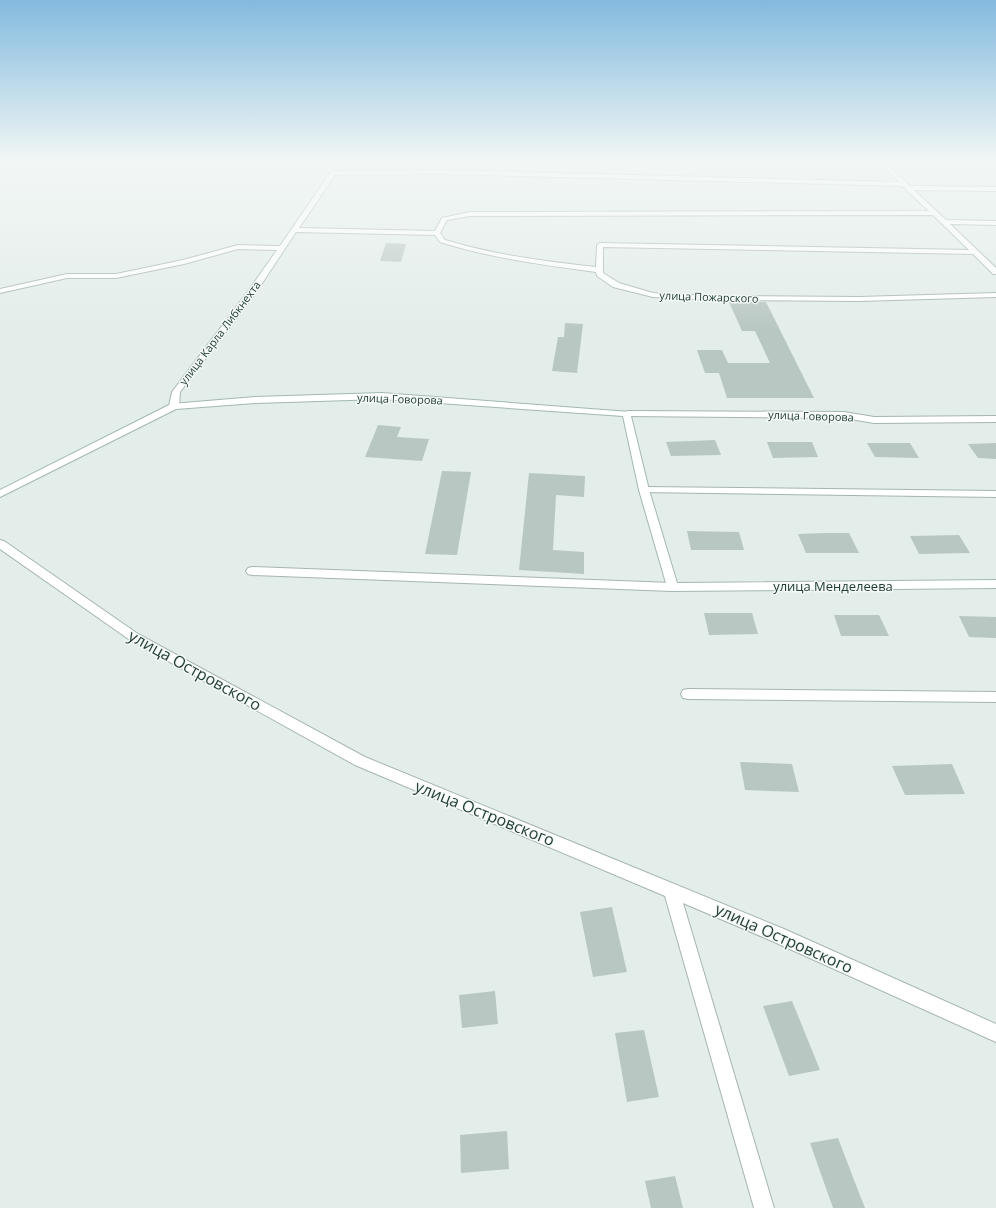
<svg xmlns="http://www.w3.org/2000/svg" width="996" height="1208" font-family="'Open Sans',sans-serif">
  <style>
    .built { fill: #d1dcd8 }
    .building { fill: #b9c7c2 }
    .lines { fill: none; stroke-linecap: round; stroke-linejoin: round }
    .street-casing { stroke: #a6b5b0; stroke-width: 2 }
    .secondary-casing { stroke: #a2b8b1; stroke-width: 2 }
    .street { fill: #fff; fill-rule: evenodd }
    .secondary { fill: #fff; fill-rule: evenodd }
    .labels { text-anchor: middle; stroke-width: 3; stroke-linejoin: round; paint-order: stroke }
    .far-street-label { font-size: 11px; fill: #233e37; stroke: #f4f9f7 }
    .street-label { font-size: 13px; fill: #233e37; stroke: #f4f9f7 }
    .near-street-label { font-size: 16px; fill: #233e37; stroke: #f4f9f7 }
  </style>
  <rect width="100%" height="100%" fill="#e3ede9"/>
  <path class="built" d="M 209,162 L 294,162 L 285,171 L 235,172 L 212,170 L 202,166 Z"/>
  <g class="building">
    <path d="M 386,243 L 406,244 L 401,262 L 380,261 Z"/>
    <path d="M 729,302 L 766,302 L 814,398 L 727,398 L 719,373 L 705,373 L 697,350 L 722,350 L 728,363 L 770,363 L 755,331 L 742,331 Z"/>
    <path d="M 565,323 L 583,324 L 577,373 L 552,371 L 558,337 L 564,337 Z"/>
    <path d="M 378,425 L 401,427 L 397,437 L 429,439 L 422,461 L 365,457 Z"/>
    <path d="M 715,440 L 721,455 L 671,456 L 666,442 Z"/>
    <path d="M 767,442 L 812,442 L 818,457 L 773,458 Z"/>
    <path d="M 867,443 L 910,443 L 919,458 L 875,457 Z"/>
    <path d="M 996,443 L 996,459 L 978,458 L 968,444 Z"/>
    <path d="M 442,471 L 471,472 L 457,555 L 425,554 Z"/>
    <path d="M 529,473 L 585,476 L 584,497 L 556,495 L 553,550 L 584,552 L 584,574 L 519,570 Z"/>
    <path d="M 687,531 L 739,532 L 744,550 L 691,550 Z"/>
    <path d="M 825,533 L 849,533 L 859,553 L 806,553 L 798,534 Z"/>
    <path d="M 959,535 L 970,553 L 919,554 L 910,536 Z"/>
    <path d="M 704,613 L 752,613 L 758,634 L 709,635 Z"/>
    <path d="M 834,615 L 879,615 L 889,636 L 841,636 Z"/>
    <path d="M 959,616 L 996,617 L 996,638 L 969,637 Z"/>
    <path d="M 740,762 L 792,764 L 799,792 L 745,790 Z"/>
    <path d="M 952,764 L 965,794 L 905,795 L 892,766 Z"/>
    <path d="M 612,907 L 627,972 L 593,977 L 580,912 Z"/>
    <path d="M 495,991 L 498,1024 L 462,1028 L 459,995 Z"/>
    <path d="M 792,1001 L 820,1070 L 789,1076 L 763,1006 Z"/>
    <path d="M 644,1030 L 659,1097 L 627,1102 L 615,1033 Z"/>
    <path d="M 507,1131 L 509,1169 L 461,1173 L 460,1135 Z"/>
    <path d="M 838,1138 L 854,1180 L 865,1208 L 833,1208 L 810,1143 Z"/>
    <path d="M 675,1176 L 683,1208 L 651,1208 L 645,1181 Z"/>
  </g>
  <g class="lines">
    <g class="street-casing">
      <g id="street">
        <path d="M 326,162 L 332,162 L 329,166 L 335,171 L 442,170 L 899,182 L 878,162 L 996,162 L 996,164 L 886,164 L 910,186 L 996,187 L 996,191 L 914,190 L 946,220 L 996,221 L 996,225 L 950,224 L 996,268 L 996,274 L 993,274 L 973,254 L 603,247 L 603,273 L 619,283 L 653,293 L 709,296 L 859,297 L 996,293 L 996,297 L 859,301 L 709,300 L 653,297 L 613,287 L 597,276 L 596,272 C 543,265 491,258 440,242 L 435,235 L 296,232 L 255,294 L 180,392 L 179,406 L 174,409 L 169,406 L 172,392 L 249,290 L 277,250 L 238,249 L 184,264 L 116,278 L 67,278 L 0,293 L 0,289 L 67,274 L 116,274 L 183,260 L 238,245 L 280,246 L 330,173 L 323,166 ZM 442,174 L 902,186 L 929,211 L 470,212 L 442,218 L 435,231 L 299,228 L 335,175 ZM 933,215 L 969,250 L 600,243 L 597,245 L 596,267 C 544,261 494,255 445,240 L 440,233 L 447,220 L 470,216 Z"/>
        <path d="M 627,411 L 844,412 L 874,417 L 996,416 L 996,422 L 874,423 L 844,418 L 624,416 L 622,414 Z"/>
        <path d="M 644,487 L 996,491 L 996,497 L 640,492 L 639,490 L 640,488 Z"/>
        <path d="M 0,540 L 4,541 L 138,634 L 365,757 L 784,929 L 996,1024 L 996,1042 L 772,941 L 683,903 L 774,1208 L 754,1208 L 665,896 L 355,765 L 130,640 L 0,549 Z"/>
        <path d="M 252,567 L 672,583 L 676,584 L 678,587 L 676,590 L 672,591 L 252,575 L 248,574 L 246,571 L 248,568 Z"/>
        <path d="M 688,689 L 996,692 L 996,702 L 688,699 L 683,698 L 681,694 L 683,690 Z"/>
      </g>
    </g>
    <g class="secondary-casing">
      <path id="secondary" d="M 382,393 L 630,412 L 649,490 L 677,583 L 996,580 L 996,588 L 672,591 L 668,590 L 639,490 L 623,416 L 382,399 L 255,403 L 176,409 L 0,497 L 0,490 L 171,404 L 255,397 Z"/>
    </g>
    <use href="#street" class="street"/>
    <use href="#secondary" class="secondary"/>
  </g>
  <linearGradient id="sky" x2="0" y2="1"><stop stop-color="#83bade"/><stop offset="0.49" stop-color="#f2f7f5"/><stop offset="1" stop-color="#f2f7f5" stop-opacity="0"/></linearGradient>
  <rect width="996" height="331" fill="url(#sky)"/>
  <g class="labels">
    <g class="far-street-label">
      <text transform="translate(709 297) rotate(2)" y="4">улица Пожарского</text>
      <text transform="translate(220 333) rotate(-53)" y="4">улица Карла Либкнехта</text>
      <text transform="translate(400 399) rotate(2)" y="4">улица Говорова</text>
      <text transform="translate(811 416) rotate(2)" y="4">улица Говорова</text>
    </g>
    <g class="street-label">
      <text x="833" y="591">улица Менделеева</text>
    </g>
    <g class="near-street-label">
      <text transform="translate(195 670) rotate(29)" y="6">улица Островского</text>
      <text transform="translate(485 813) rotate(22)" y="6">улица Островского</text>
      <text transform="translate(784 938) rotate(24)" y="6">улица Островского</text>
    </g>
  </g>
</svg>
